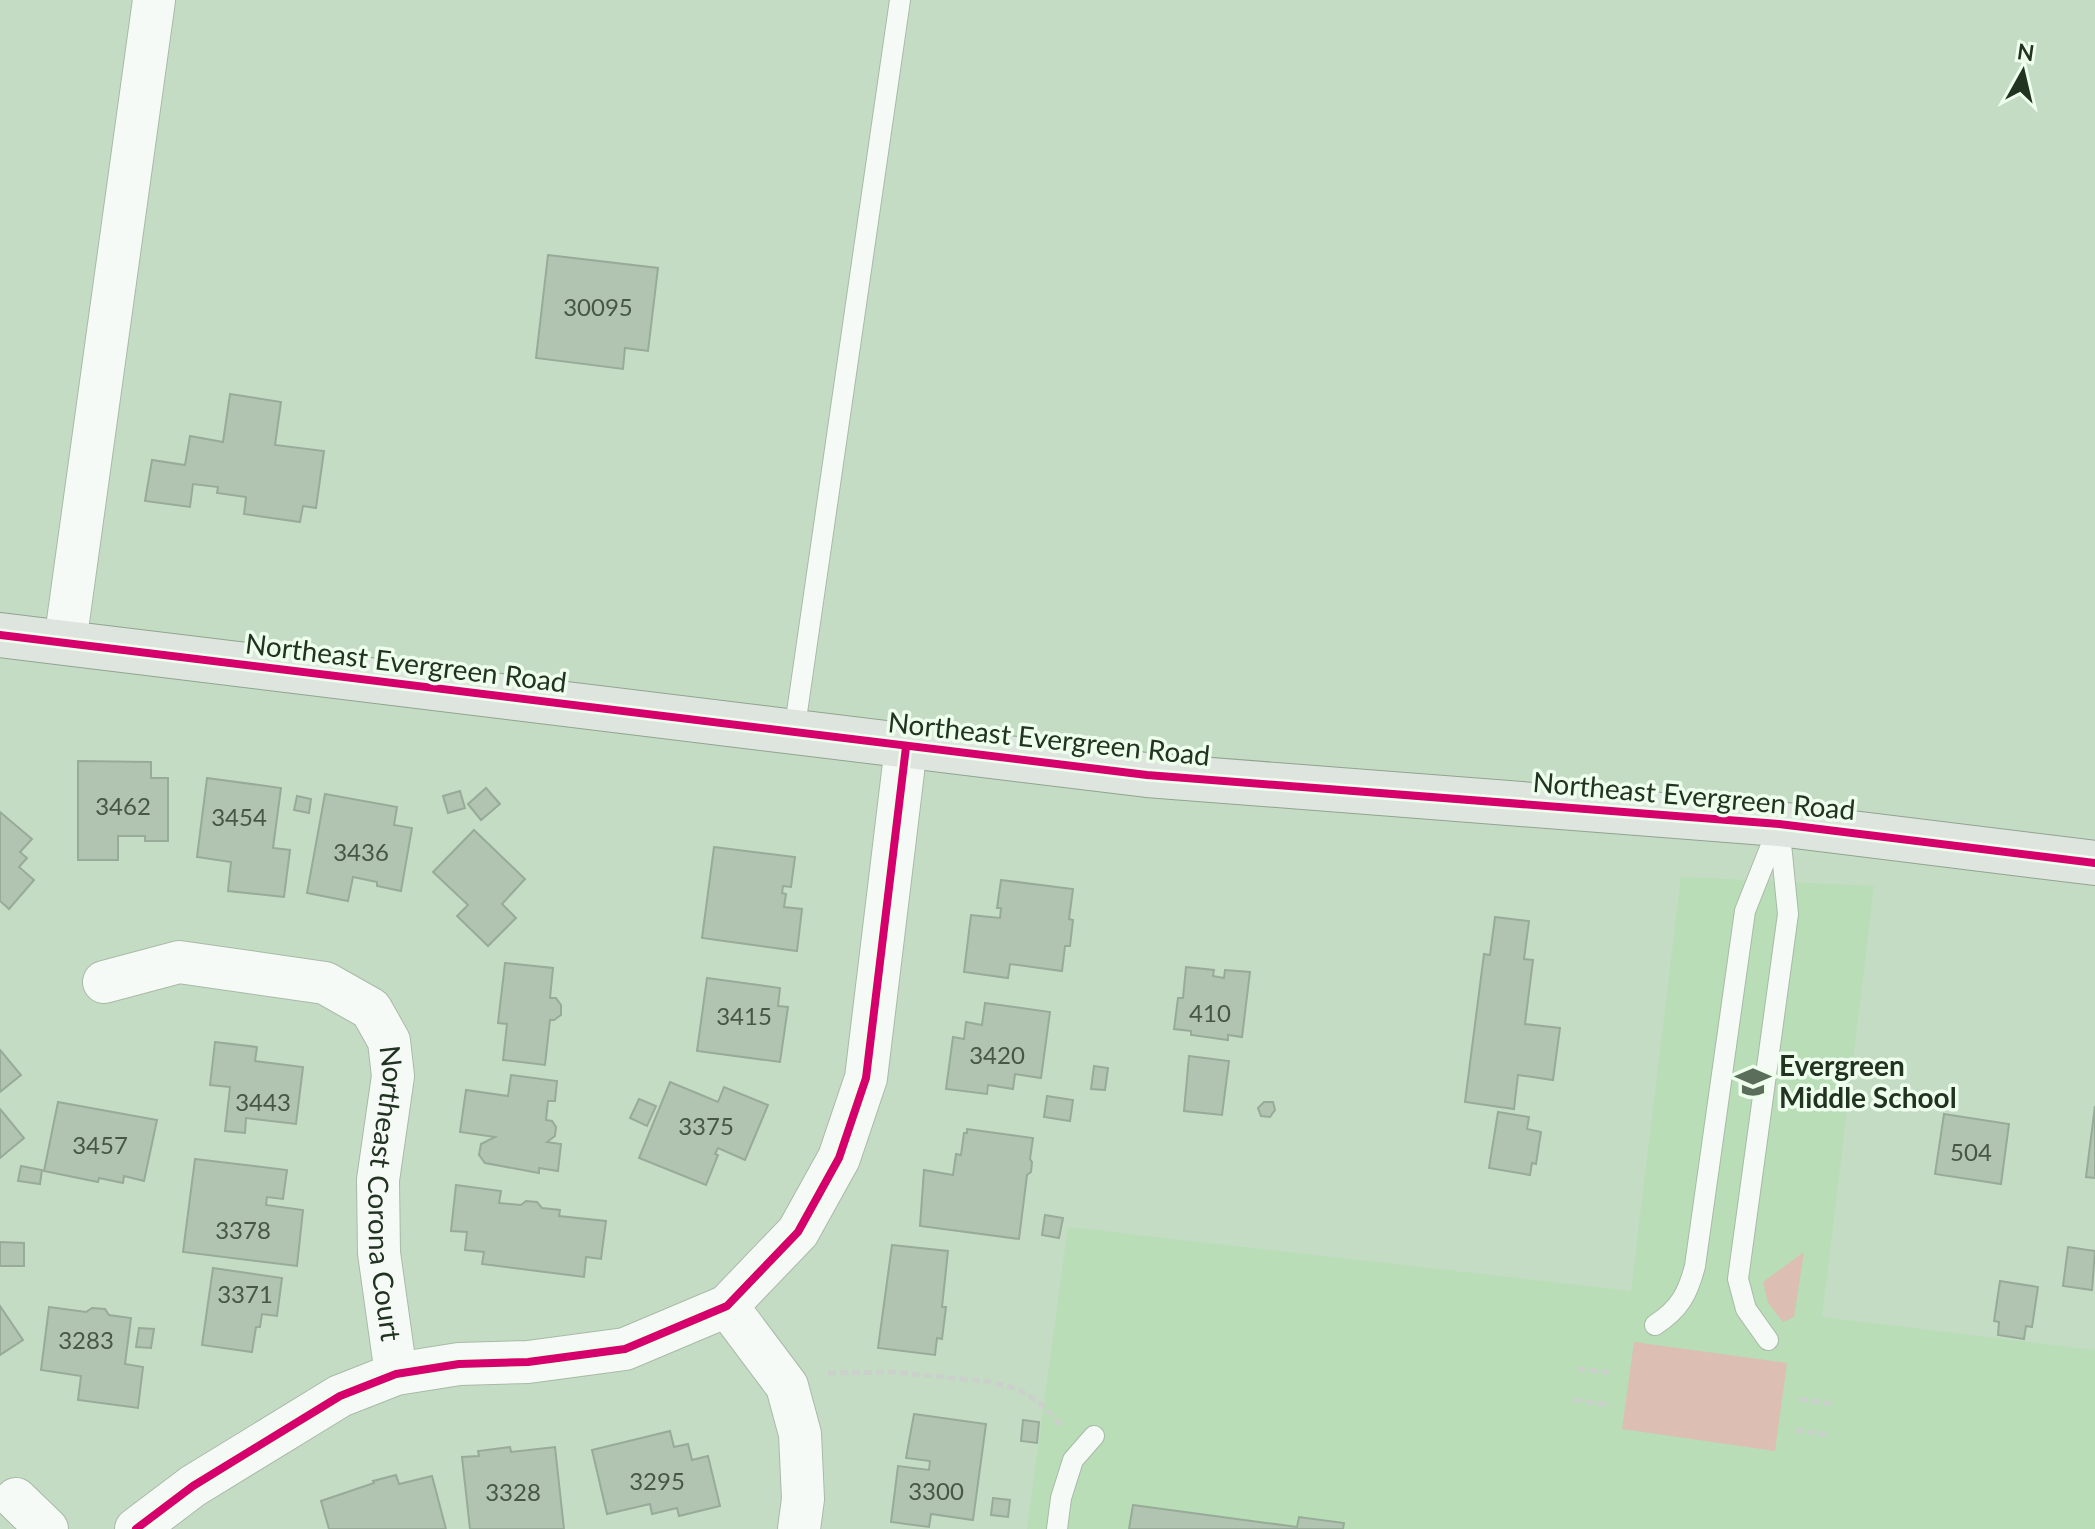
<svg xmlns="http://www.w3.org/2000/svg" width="2095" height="1529" font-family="Lato,sans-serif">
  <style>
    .built { fill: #b8ddb7 }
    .green { fill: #dcbfb2 }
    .building { fill: #b1c3b1; stroke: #98aa98; stroke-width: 2 }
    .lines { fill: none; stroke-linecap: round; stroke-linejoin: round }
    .lane-casing { stroke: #a8baa7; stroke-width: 22 }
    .street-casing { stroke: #a8baa7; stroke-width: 44 }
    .primary-casing { stroke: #91a391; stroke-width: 46 }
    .path { stroke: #cad1ca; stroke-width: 5; stroke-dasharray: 8 4; stroke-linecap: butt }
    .lane { stroke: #f6faf6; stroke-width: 20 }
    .street { stroke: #f6faf6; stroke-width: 42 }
    .primary { stroke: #dee5de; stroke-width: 44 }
    .cycleway-casing { stroke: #eeffed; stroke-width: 13 }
    .cycleway { stroke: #d6006c; stroke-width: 8 }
    .labels { text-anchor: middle; stroke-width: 7; stroke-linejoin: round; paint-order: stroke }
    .number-label { font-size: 24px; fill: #465746 }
    .street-label { font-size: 28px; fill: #232; stroke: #eeffed }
    .poi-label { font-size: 28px; font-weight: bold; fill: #232; stroke: #eeffed; text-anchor: start }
  </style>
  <rect width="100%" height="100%" fill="#c5dcc4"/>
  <path class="built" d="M 1681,877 L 1874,886 L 1822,1317 L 2095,1350 L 2095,1529 L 1027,1529 L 1068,1227 L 1631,1291 Z"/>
  <g class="green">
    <path d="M 1804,1252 L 1794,1317 L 1783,1322 L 1768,1303 L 1763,1282 Z"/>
    <path d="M 1634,1342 L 1787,1363 L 1775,1451 L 1622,1429 Z"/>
  </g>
  <g class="building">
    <path d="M 548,255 L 658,268 L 648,351 L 625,348 L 623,369 L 536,358 Z"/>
    <path d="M 230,394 L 281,402 L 275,445 L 324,451 L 316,508 L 303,506 L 300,522 L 244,514 L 246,497 L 217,493 L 218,487 L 193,484 L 190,507 L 145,501 L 152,460 L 185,465 L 190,436 L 223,442 Z"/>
    <path d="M 78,761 L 151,762 L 151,778 L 168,778 L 168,841 L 145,841 L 145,836 L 118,836 L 118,860 L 78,860 Z"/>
    <path d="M 207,778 L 281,788 L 273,848 L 290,850 L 284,897 L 228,891 L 231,862 L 197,857 Z"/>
    <path d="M 486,788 L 500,804 L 481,820 L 468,804 Z"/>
    <path d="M 460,791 L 465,808 L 448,813 L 443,796 Z"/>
    <path d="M 325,794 L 397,807 L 394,825 L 412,828 L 401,891 L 377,886 L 377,882 L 353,877 L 348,901 L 307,893 Z"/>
    <path d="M 297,796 L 311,799 L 309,813 L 294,810 Z"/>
    <path d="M 0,812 L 32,839 L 20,852 L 27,858 L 19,867 L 34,880 L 9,909 L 0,901 Z"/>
    <path d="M 474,830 L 525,879 L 502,904 L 516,918 L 488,946 L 457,916 L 468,905 L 433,872 Z"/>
    <path d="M 714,847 L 795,857 L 791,887 L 783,886 L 782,893 L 786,894 L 784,907 L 802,909 L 797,951 L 702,938 Z"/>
    <path d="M 1001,880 L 1073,889 L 1069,919 L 1073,920 L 1070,946 L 1065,946 L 1062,971 L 1010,964 L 1008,978 L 964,972 L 971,915 L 1000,918 L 1001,908 L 997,908 Z"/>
    <path d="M 1495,917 L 1529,921 L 1524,959 L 1533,960 L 1525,1024 L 1560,1028 L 1553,1080 L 1518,1075 L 1514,1109 L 1465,1102 L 1484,954 L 1490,955 Z"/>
    <path d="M 505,963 L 553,968 L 550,998 L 556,998 L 561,1005 L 561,1015 L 554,1020 L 550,1020 L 545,1065 L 503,1060 L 507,1024 L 498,1023 Z"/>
    <path d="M 1186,967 L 1214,970 L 1213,976 L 1224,978 L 1225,970 L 1250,972 L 1242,1037 L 1228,1035 L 1228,1040 L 1191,1035 L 1191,1031 L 1174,1029 L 1178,998 L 1183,998 Z"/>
    <path d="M 707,978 L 780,988 L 778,1006 L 788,1007 L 780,1062 L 697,1051 Z"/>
    <path d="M 985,1003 L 1050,1012 L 1041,1078 L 1015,1074 L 1013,1089 L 988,1085 L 987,1094 L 946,1089 L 953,1037 L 964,1039 L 966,1022 L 982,1025 Z"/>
    <path d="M 215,1042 L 257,1047 L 255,1061 L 303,1067 L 296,1124 L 246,1118 L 245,1133 L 225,1131 L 230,1087 L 210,1085 Z"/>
    <path d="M 0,1050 L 21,1075 L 0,1092 Z"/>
    <path d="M 1189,1056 L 1229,1061 L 1222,1115 L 1184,1111 Z"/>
    <path d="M 1094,1066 L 1108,1068 L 1105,1090 L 1091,1089 Z"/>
    <path d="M 511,1075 L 557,1081 L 555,1101 L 548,1101 L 546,1120 L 552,1121 L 556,1127 L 555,1136 L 547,1142 L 561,1144 L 558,1171 L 539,1168 L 539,1173 L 485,1163 L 479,1155 L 481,1144 L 495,1137 L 460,1132 L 466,1090 L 508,1096 Z"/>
    <path d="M 670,1082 L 718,1102 L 724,1087 L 768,1105 L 745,1160 L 718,1148 L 715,1154 L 718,1155 L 706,1185 L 639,1158 Z"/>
    <path d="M 1047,1096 L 1073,1100 L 1070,1121 L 1044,1117 Z"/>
    <path d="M 639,1099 L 656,1106 L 647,1126 L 630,1118 Z"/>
    <path d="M 58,1102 L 157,1120 L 144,1181 L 124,1176 L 123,1183 L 99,1178 L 98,1182 L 44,1171 Z"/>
    <path d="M 1264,1102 L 1273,1102 L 1275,1110 L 1270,1117 L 1261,1116 L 1258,1108 Z"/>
    <path d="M 2095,1106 L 2095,1178 L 2086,1177 Z"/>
    <path d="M 0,1109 L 24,1138 L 0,1158 Z"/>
    <path d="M 1498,1112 L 1529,1117 L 1527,1129 L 1541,1132 L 1536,1164 L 1532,1163 L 1530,1175 L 1489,1168 Z"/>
    <path d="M 1944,1114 L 2009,1124 L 2001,1184 L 1935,1174 Z"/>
    <path d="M 967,1129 L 1033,1138 L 1030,1159 L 1032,1162 L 1031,1172 L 1027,1175 L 1019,1239 L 920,1226 L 924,1170 L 953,1175 L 956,1154 L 961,1155 L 964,1133 L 967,1133 Z"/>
    <path d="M 195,1159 L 287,1170 L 283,1199 L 267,1197 L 266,1205 L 303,1210 L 297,1266 L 183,1252 Z"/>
    <path d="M 21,1166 L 42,1170 L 40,1184 L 18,1181 Z"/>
    <path d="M 456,1185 L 501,1191 L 499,1203 L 521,1205 L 526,1201 L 537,1202 L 542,1208 L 560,1210 L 559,1216 L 606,1221 L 601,1259 L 586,1257 L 584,1277 L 482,1264 L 484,1252 L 465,1250 L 467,1232 L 451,1231 Z"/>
    <path d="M 1045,1215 L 1063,1218 L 1059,1238 L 1042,1235 Z"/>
    <path d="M 0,1242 L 24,1243 L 24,1266 L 0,1266 Z"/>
    <path d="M 892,1245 L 948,1251 L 942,1307 L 946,1307 L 942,1339 L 937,1338 L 935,1355 L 878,1348 Z"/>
    <path d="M 2068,1247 L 2095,1251 L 2092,1290 L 2063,1286 Z"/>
    <path d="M 213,1268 L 282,1278 L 277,1316 L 262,1314 L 260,1327 L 256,1327 L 252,1352 L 202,1345 Z"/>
    <path d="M 2000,1281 L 2038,1287 L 2032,1327 L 2026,1326 L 2024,1339 L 1998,1335 L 1999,1322 L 1994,1321 Z"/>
    <path d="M 0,1306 L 23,1340 L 0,1355 Z"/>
    <path d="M 49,1307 L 86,1312 L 92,1308 L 105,1309 L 109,1315 L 131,1318 L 125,1364 L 143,1367 L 138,1408 L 78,1400 L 81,1376 L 41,1370 Z"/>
    <path d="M 139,1328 L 154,1329 L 151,1348 L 136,1347 Z"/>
    <path d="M 914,1414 L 986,1424 L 973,1520 L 931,1514 L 929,1527 L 891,1522 L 898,1466 L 929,1470 L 930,1461 L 906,1458 Z"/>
    <path d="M 1023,1420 L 1039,1422 L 1037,1443 L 1021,1441 Z"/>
    <path d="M 670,1431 L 674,1447 L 688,1444 L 692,1460 L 708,1456 L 720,1506 L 679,1516 L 677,1508 L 652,1514 L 650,1504 L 607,1514 L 592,1450 Z"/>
    <path d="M 510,1447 L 511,1452 L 555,1447 L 564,1529 L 470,1529 L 462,1457 L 479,1456 L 478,1451 Z"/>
    <path d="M 396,1475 L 399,1484 L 432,1476 L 446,1529 L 329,1529 L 321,1501 L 374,1483 L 373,1481 Z"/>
    <path d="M 993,1498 L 1010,1500 L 1008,1517 L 991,1515 Z"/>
    <path d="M 1133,1505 L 1297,1527 L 1299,1517 L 1344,1523 L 1343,1529 L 1129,1529 Z"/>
  </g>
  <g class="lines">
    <g class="lane-casing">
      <g id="lane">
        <path d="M 794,733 L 900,0"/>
        <path d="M 1655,1325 C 1680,1309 1688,1293 1695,1266 L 1745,911 L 1778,828"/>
        <path d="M 1768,1340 L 1746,1309 L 1738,1279 L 1788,914 L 1779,824"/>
        <path d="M 1057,1529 L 1061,1498 L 1073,1460 L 1094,1436"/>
      </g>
    </g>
    <g class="street-casing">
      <g id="street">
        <path d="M 65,643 L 154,0"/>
        <path id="s1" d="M 104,982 L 179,962 L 325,983 L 371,1009 L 389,1041 L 393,1076 L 378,1180 L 379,1253 L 396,1374"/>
        <path d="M 727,1306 L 787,1386 L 800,1434 L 803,1499 L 799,1529"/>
        <path d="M 16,1499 L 47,1529"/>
        <path d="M 136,1529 L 193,1486 L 340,1396 L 396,1374 L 459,1364 L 528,1362 L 625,1349 L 727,1306 L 798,1232 L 839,1158 L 866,1078 L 906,747"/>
      </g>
    </g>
    <g class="primary-casing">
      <path id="primary" d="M 0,635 L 1147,775 L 1779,824 L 2095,863"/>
    </g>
    <g class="path">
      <path d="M 1578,1369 L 1614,1373"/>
      <path d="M 828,1373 L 895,1372 L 990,1382 L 1018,1389 L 1040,1403 L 1063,1427"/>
      <path d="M 1799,1399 L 1832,1404"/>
      <path d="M 1574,1400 L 1611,1405"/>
      <path d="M 1795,1430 L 1828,1435"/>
    </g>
    <use href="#lane" class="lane"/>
    <use href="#street" class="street"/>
    <use href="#primary" class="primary"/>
    <g class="cycleway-casing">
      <g id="cycleway">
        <path d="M 0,635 L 1147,775 L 1779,824 L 2095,863"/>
        <path d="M 136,1529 L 193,1486 L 340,1396 L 396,1374 L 459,1364 L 528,1362 L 625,1349 L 727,1306 L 798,1232 L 839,1158 L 866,1078 L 906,747"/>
      </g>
    </g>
    <use href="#cycleway" class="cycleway"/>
  </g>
  <defs>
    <g id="school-bare" transform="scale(2.76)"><path d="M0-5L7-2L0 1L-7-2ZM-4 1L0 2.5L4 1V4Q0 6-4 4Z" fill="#5b6e5b" stroke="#eeffed" stroke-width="2.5" paint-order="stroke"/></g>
  </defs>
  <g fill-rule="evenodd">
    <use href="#school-bare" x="1753" y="1082"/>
  </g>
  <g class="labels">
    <g class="number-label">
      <text x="598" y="316">30095</text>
      <text x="123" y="815">3462</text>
      <text x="239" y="826">3454</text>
      <text x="361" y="861">3436</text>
      <text x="1210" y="1022">410</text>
      <text x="744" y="1025">3415</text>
      <text x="997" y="1064">3420</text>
      <text x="263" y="1111">3443</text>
      <text x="706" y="1135">3375</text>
      <text x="100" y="1154">3457</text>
      <text x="1971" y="1161">504</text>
      <text x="243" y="1239">3378</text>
      <text x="245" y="1303">3371</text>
      <text x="86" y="1349">3283</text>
      <text x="657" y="1490">3295</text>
      <text x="936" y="1500">3300</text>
      <text x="513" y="1501">3328</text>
    </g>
    <g class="street-label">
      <text transform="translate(406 663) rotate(7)" y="10">Northeast Evergreen Road</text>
      <text transform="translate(1049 739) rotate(6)" y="10">Northeast Evergreen Road</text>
      <text transform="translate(1694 796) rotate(5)" y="10">Northeast Evergreen Road</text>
      <text dy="10" stroke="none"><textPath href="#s1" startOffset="468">Northeast Corona Court</textPath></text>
    </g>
    <g class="poi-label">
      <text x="1779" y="1076">Evergreen<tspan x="1779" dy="32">Middle School</tspan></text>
    </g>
  </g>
  <g transform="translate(2023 72) rotate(8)" stroke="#eeffed" stroke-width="6" paint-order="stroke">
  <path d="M0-6L14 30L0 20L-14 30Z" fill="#223322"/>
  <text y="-12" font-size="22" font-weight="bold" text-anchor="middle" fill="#223322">N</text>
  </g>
</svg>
